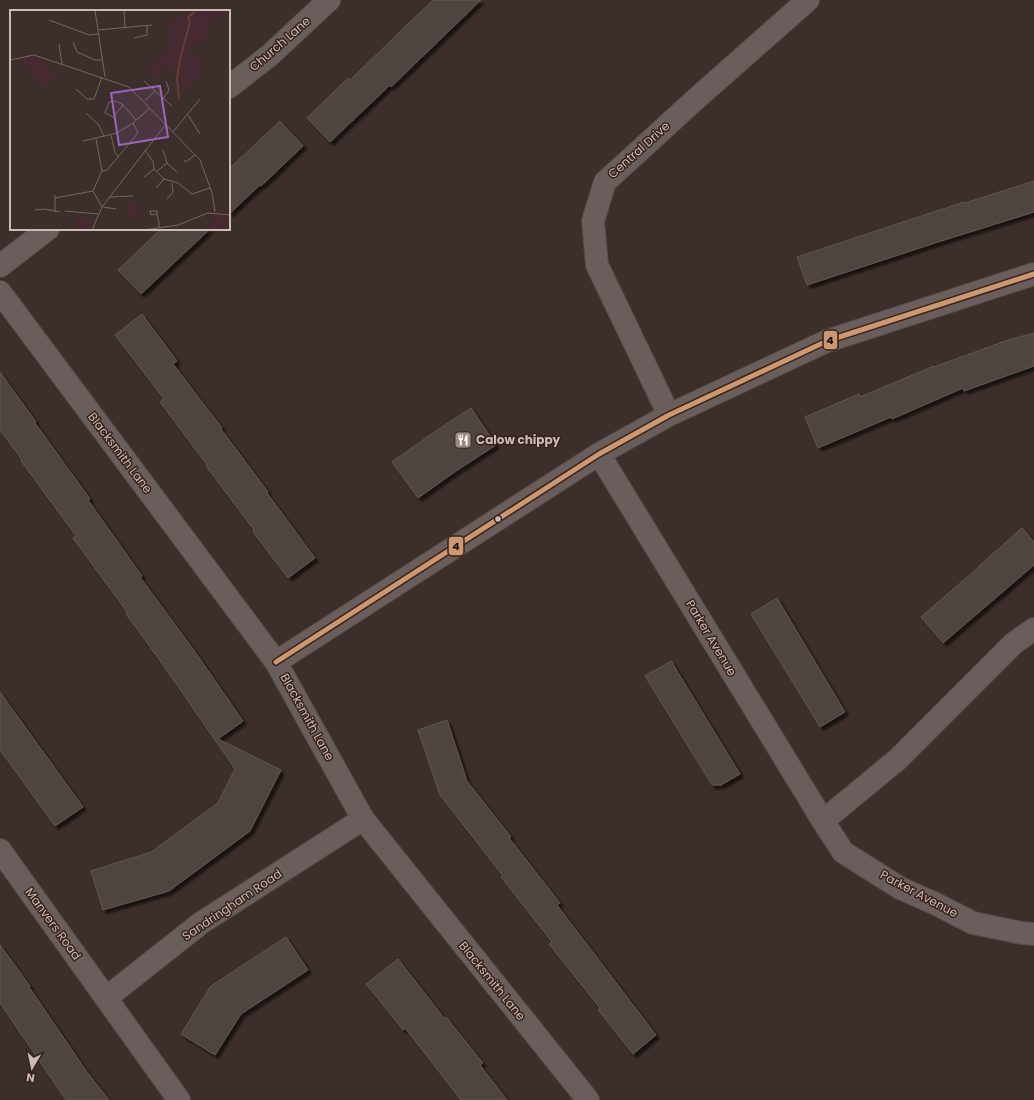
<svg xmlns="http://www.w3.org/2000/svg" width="1034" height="1100" font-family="Poppins,sans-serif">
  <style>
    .building { fill: #504440; stroke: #625652; filter: url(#shadow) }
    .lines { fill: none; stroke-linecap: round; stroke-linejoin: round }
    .minor-casing { stroke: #544a47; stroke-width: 24 }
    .minor { stroke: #695e5b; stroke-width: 22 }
    .bus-1-casing { stroke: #37221c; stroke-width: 8 }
    .bus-1 { stroke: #cd976f; stroke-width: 5 }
    .bus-dot { fill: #ccbab5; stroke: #37221c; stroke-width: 1.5 }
    .labels { text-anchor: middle; stroke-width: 3; stroke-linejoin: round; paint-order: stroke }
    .street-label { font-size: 12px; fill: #ccbab5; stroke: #37221c }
    .poi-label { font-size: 12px; font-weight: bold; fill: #ccbab5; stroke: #37221c; text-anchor: start }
    .inset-river { fill: none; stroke: #653d33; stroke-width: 2 }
    .inset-road { fill: none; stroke: #766662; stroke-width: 1 }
    .view { fill: #9b65bb; fill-opacity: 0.15; stroke: #9b65bb; stroke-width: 2 }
    .inset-edge { fill: none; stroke: #ccbab5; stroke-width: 2 }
    .line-badge { stroke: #37221c; stroke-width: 1.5 }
    .pale-badge-label { font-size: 11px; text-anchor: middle; font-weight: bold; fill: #111 }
  </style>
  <defs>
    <filter id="shadow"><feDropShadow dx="3.5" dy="3.5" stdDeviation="1" flood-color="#0009"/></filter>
  </defs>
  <rect width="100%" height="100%" fill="#3c2e2a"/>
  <g class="building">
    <path d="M 433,0 L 481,0 L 391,87 L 390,85 L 330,142 L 307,118 L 348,78 L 350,80 Z"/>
    <path d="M 280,121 L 303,146 L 261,186 L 260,185 L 229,214 L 229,169 Z"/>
    <path d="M 1034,181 L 1034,212 L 938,242 L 807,285 L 797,257 L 964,202 L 965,203 Z"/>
    <path d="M 161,229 L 210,229 L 141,294 L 118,270 Z"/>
    <path d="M 142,314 L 177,361 L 173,364 L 222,428 L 221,429 L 268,492 L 267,493 L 315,558 L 288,578 L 253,532 L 254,530 L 206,466 L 207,465 L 160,402 L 164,399 L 115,335 Z"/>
    <path d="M 1034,333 L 1034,366 L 964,391 L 963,388 L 892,419 L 891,417 L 818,448 L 805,417 L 859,394 L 860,397 L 934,366 L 934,367 L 1008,340 Z"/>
    <path d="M 0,372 L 36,422 L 35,423 L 90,499 L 88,500 L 142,576 L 140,577 L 193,649 L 243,721 L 218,739 L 281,770 L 250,831 L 169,891 L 103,910 L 91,871 L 151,852 L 218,803 L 235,769 L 161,662 L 126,614 L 127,612 L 73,538 L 76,536 L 21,461 L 22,460 L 0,430 Z"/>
    <path d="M 471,408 L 496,445 L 456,471 L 418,498 L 392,462 L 430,435 Z"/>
    <path d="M 1022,528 L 1034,542 L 1034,565 L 943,643 L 921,617 L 980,566 L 979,566 Z"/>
    <path d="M 777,598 L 845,712 L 820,727 L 751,614 Z"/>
    <path d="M 671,661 L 740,774 L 721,785 L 712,785 L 645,676 Z"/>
    <path d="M 0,692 L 83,807 L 55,826 L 0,750 Z"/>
    <path d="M 447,720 L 467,781 L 511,837 L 509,838 L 560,903 L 557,905 L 656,1035 L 633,1054 L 598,1010 L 600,1008 L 549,944 L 552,942 L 501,877 L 503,876 L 440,795 L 418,730 Z"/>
    <path d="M 286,937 L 308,970 L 241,1014 L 215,1055 L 181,1034 L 211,986 Z"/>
    <path d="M 0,945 L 30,986 L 29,987 L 87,1072 L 109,1100 L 66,1100 L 0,1003 Z"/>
    <path d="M 398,959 L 444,1018 L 446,1017 L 483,1063 L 480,1065 L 507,1100 L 461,1100 L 405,1028 L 403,1030 L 366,984 Z"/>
  </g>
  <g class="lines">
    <g class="minor-casing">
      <g id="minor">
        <path d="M 229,87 L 270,55 L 329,0"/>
        <path d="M 0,266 L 48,229"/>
        <path d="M 0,292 L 276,662 L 363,819 L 588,1100"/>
        <path d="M 669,415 L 597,265 L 593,221 L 605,182 L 697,98 L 808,0"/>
        <path d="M 599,454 L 823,821 L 843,852 L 900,888 L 936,904 L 973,923 L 1022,933 L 1034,934"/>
        <path d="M 276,662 L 599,454 L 669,415 L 827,341 L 1034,274"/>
        <path d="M 823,821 L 898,759 L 1014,643 L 1034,629"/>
        <path d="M 0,850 L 179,1100"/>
        <path d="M 106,998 L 201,923 L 363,819"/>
      </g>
    </g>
    <use href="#minor" class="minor"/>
    <g class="bus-1-casing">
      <path id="bus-1" d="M 276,662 L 599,454 L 669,415 L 827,341 L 1034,274"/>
    </g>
    <use href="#bus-1" class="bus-1"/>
  </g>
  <defs>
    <g id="restaurant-square" transform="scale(0.9)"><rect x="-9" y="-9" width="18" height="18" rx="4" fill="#9a8984" stroke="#37221c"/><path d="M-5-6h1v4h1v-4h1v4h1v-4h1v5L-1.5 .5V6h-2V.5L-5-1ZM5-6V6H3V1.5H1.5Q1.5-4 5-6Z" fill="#fff"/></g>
  </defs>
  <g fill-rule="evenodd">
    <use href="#restaurant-square" x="463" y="440"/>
  </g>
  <circle class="bus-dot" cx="498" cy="519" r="3.5"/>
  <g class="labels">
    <g class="street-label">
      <text transform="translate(280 44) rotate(-41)" y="4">Church Lane</text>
      <text transform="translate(639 150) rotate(-42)" y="4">Central Drive</text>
      <text transform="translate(120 453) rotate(53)" y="4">Blacksmith Lane</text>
      <text transform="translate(711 638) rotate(59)" y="4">Parker Avenue</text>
      <text transform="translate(307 717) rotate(61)" y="4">Blacksmith Lane</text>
      <text transform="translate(919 894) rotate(28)" y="4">Parker Avenue</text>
      <text transform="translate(232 905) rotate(-34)" y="4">Sandringham Road</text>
      <text transform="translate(53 924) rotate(54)" y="4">Manvers Road</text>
      <text transform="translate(492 981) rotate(51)" y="4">Blacksmith Lane</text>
    </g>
    <g class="poi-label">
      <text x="476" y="444">Calow chippy</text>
    </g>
  </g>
  <g transform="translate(10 10)">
    <rect width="220" height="220" fill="#3c2e2a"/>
    <path d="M 182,0 L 220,0 L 220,5 L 202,8 L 195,30 L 188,32 L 180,39 L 180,48 L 193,44 L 190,66 L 173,81 L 169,89 L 166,67 L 155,57 L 152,58 L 147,70 L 137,60 L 162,33 L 159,13 L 170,9 ZM 25,47 L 30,48 L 45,66 L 34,77 L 9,48 ZM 126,193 L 128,209 L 119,210 L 117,194 ZM 202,204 L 220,207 L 220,220 L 201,220 ZM 66,207 L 75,209 L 83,211 L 77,220 L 63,220 Z" fill="#462931"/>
    <path class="inset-river" d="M 169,90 L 167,68 L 170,49 L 180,12 L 178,8 L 186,0"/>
    <path class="inset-road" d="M 85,0 L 95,67M 114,0 L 115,17M 39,10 L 79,25 L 88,24M 88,20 L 142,15M 124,28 L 137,25 L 137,16M 63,32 L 67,42 L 85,50 L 92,50M 49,34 L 52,54M 0,50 L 24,45 L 119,77 L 190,150 L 202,183 L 205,202M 134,71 L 162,96M 66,79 L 77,89 L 84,89 L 92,67M 153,89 L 159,80 L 156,71M 135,91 L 145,81M 113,95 L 103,107 L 95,103 L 99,92 L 105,91 L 112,94 L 113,95 L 126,110M 76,103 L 89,115 L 94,127M 178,105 L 190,124M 163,122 L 190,89M 101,125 L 105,143 L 109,147M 86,129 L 92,161 L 83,181 L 92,197M 73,131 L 107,123 L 123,113 L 140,98M 135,140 L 143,152 L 144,159 L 154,169 L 168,173 L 182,184 L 200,178M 153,140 L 157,153M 174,150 L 176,152 L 185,145M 92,161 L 97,160 L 128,123 L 123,113M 146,162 L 157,153 L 167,162M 134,167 L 144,159M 146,178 L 154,169M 45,185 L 45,202M 100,187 L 123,186M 45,188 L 83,181M 157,189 L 163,182 L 162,173M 93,197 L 106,199M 25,200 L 34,199 L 50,202M 55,201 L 88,204M 147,204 L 141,205 L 140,201 L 147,201 L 147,204 L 149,213 L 149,218M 23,220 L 48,220M 82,220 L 92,197 L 156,114M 133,220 L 168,215 L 198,203 L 220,205"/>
    <path class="view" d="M 150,76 L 158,127 L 109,135 L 101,83 Z"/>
    <rect width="220" height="220" class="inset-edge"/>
  </g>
  <g class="line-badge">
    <rect x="823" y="330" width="15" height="20" rx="4" fill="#cd976f"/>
    <rect x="448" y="536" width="16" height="20" rx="4" fill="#cd976f"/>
  </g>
  <g class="pale-badge-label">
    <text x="830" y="344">4</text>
    <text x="456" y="550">4</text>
  </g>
  <g transform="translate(32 1068) rotate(189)" stroke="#37221c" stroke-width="3" paint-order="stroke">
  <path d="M0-3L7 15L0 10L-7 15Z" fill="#ccbab5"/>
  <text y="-6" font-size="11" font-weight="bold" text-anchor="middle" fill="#ccbab5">N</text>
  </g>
</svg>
